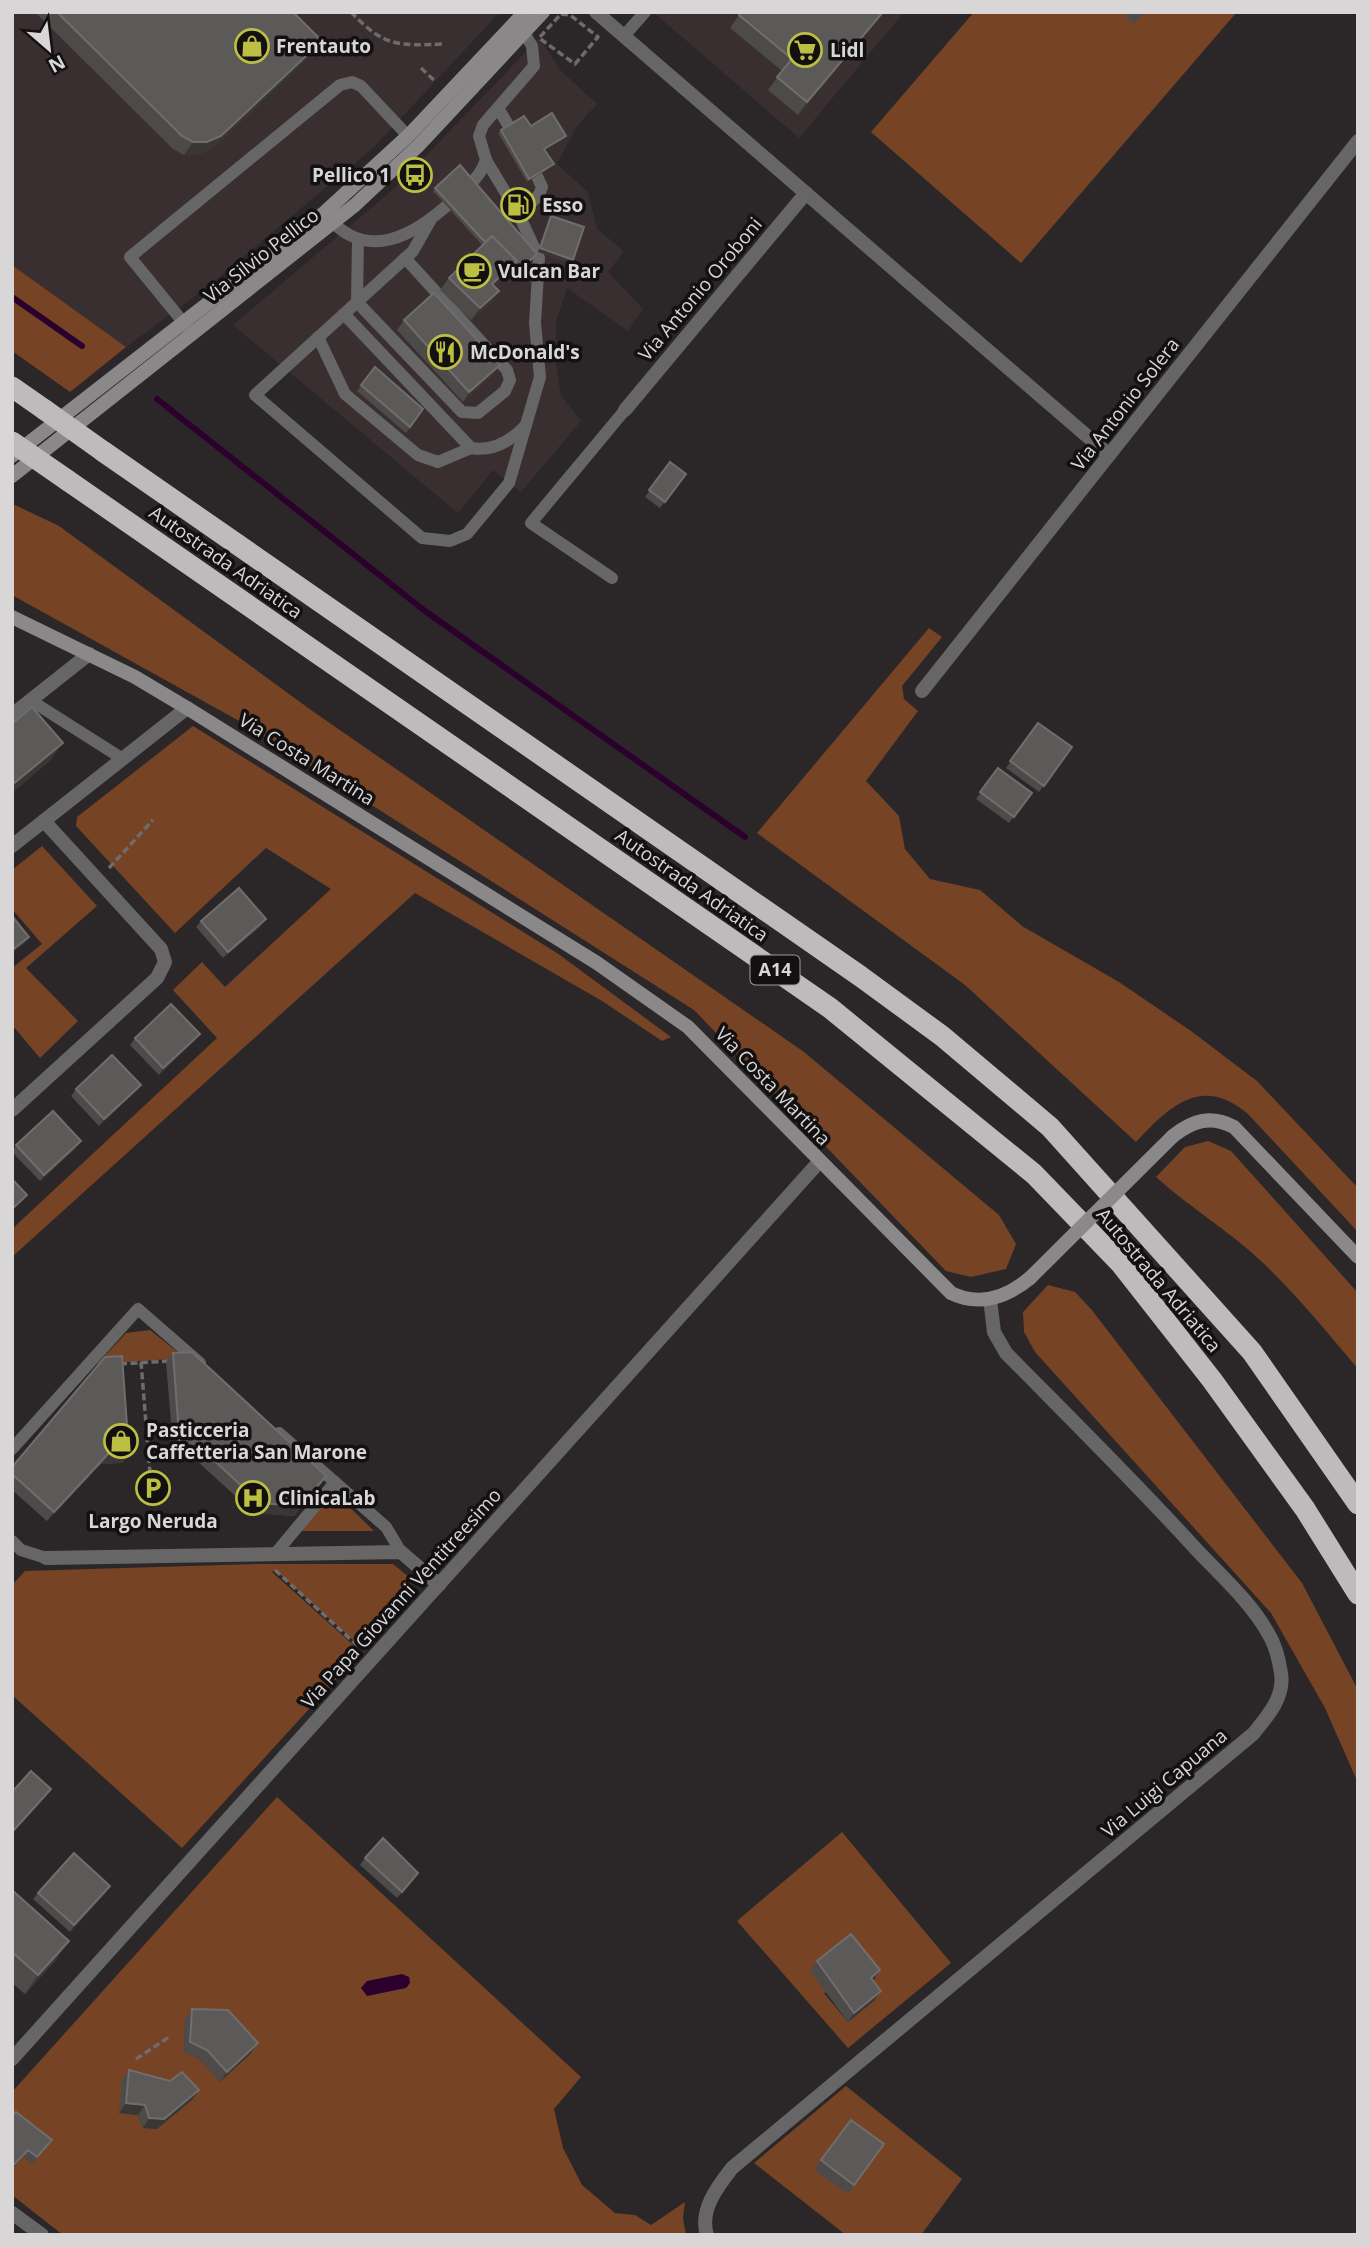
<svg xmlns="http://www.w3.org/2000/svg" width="1370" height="2247" font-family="'Open Sans',sans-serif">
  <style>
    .built { fill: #392f30 }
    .green { fill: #764325; fill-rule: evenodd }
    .water { fill: #2c002c }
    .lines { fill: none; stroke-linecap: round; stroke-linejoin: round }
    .stream { stroke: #2c002c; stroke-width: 6 }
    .path { stroke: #6e6b6c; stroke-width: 3.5; stroke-dasharray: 7 3.5; stroke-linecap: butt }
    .lane { stroke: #676666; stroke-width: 12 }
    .street { stroke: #676666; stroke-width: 14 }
    .secondary { stroke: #8b8889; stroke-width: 14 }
    .highway { stroke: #bfbbbd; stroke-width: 21 }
    .secondary-bridge { stroke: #8b8889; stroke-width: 14 }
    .highway-bridge { stroke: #bfbbbd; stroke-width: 21 }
    .wall { fill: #4d4a4a }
    .shaded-wall { fill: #393636 }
    .building { fill: #5c5a59; stroke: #706d6c; stroke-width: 2 }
    .labels { text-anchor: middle; stroke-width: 7; stroke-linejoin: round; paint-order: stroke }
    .shield { fill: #121011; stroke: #9d9b9b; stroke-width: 2 }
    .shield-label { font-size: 18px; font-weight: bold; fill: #d8d6d6 }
    .poi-label { font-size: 19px; font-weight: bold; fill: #d8d6d6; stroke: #121011; text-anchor: start }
    .street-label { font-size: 19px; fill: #d8d6d6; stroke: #121011 }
  </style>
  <rect width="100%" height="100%" fill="#2b2728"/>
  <g class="built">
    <path d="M 12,12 L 500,12 L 373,148 L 206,288 L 126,347 L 12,265 Z"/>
    <path d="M 653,12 L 904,12 L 799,138 Z"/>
    <path d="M 539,38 L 561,71 L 597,104 L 577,126 L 557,164 L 588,192 L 597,229 L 624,251 L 608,272 L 643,309 L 628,331 L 567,288 L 556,321 L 556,365 L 561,396 L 581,421 L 521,492 L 493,470 L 458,513 L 233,325 L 396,187 Z"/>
  </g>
  <g class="green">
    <path d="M 974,12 L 1236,12 L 1236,13 L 1021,263 L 871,132 Z"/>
    <path d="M 12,265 L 126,347 L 70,392 L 12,351 Z"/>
    <path d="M 15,505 L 59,526 L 311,710 L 804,1052 L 999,1215 L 1016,1244 L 1006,1269 L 971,1277 L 946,1271 L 694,1010 L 241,722 L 12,595 L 12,507 Z"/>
    <path d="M 929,628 L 942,637 L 902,686 L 904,699 L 918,711 L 866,781 L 899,816 L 905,849 L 930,879 L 980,890 L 1022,926 L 1119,982 L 1191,1031 L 1257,1081 L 1358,1188 L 1358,1232 L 1248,1114 C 1201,1074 1169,1107 1136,1142 L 965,985 L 757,833 Z"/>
    <path d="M 193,726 L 557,953 L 671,1037 L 662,1041 L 602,1001 L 415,893 L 12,1257 L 12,1229 L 217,1038 L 173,990 L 202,962 L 225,987 L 331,889 L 266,848 L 175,933 L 76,826 L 77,817 Z"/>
    <path d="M 42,846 L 97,906 L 26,968 L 78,1021 L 40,1058 L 12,1025 L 12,968 L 42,944 L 12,909 L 12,870 Z"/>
    <path d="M 1208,1141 L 1231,1151 L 1358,1293 L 1358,1369 C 1327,1332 1296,1294 1261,1261 C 1228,1230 1189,1207 1156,1177 L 1185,1147 Z"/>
    <path d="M 1048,1285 L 1075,1292 L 1091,1309 L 1302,1583 L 1358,1690 L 1358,1783 L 1325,1708 L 1271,1613 L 1035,1352 L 1024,1332 L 1023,1312 Z"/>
    <path d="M 150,1330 L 185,1358 L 97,1364 L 126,1333 Z"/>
    <path d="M 335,1493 L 374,1531 L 299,1531 Z"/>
    <path d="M 258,1564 L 393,1564 L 410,1578 L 414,1591 L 362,1648 L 275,1570 L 272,1572 L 361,1652 L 182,1848 L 12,1695 L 12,1585 L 25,1571 Z"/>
    <path d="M 277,1797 L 581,2077 L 554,2109 L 563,2148 L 582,2185 L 615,2213 L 635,2215 L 651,2225 L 685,2202 L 683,2218 L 686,2235 L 63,2235 L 12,2195 L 12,2169 L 24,2156 L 32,2164 L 12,2119 L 12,2092 ZM 183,2051 L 251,2053 L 220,2081 L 200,2059 ZM 192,2100 L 143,2128 L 138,2115 L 119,2112 Z"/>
    <path d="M 842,1832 L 951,1963 L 848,2048 L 737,1921 ZM 873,1980 L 864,1988 L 848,2022 L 824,1993 Z"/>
    <path d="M 846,2086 L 962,2179 L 921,2235 L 846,2235 L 754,2163 Z"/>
  </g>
  <path class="water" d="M 402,1974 L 409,1977 L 410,1983 L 406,1988 L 367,1996 L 361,1988 L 367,1981 Z"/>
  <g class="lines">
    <g class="stream">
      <path d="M 12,297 L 82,346"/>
      <path d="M 157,399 L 425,611 L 745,837"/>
    </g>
    <g class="path">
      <path d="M 351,12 C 384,47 398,46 444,44"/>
      <path d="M 561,14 L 570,15 L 598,37 L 575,64 L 539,38 Z"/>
      <path d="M 421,68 L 436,82"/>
      <path d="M 109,868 L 153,820"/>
      <path d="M 141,1362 L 150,1473"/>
      <path d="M 120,1364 L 169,1361"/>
      <path d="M 275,1570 L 359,1647"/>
      <path d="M 136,2059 L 169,2037"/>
    </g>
    <g class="lane">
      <path d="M 624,36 L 645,12"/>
      <path d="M 498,108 L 517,140"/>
      <path d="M 519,215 L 539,195 L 542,187 L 530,161"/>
      <path d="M 327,216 C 367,264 415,235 452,201 C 466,188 480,178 486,160 L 479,136 L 483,125 L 534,66 L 532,46 L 520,26"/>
      <path d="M 430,221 L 413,251 L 255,395 L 422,538 L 450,541 L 467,534 L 509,483 L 540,377 L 535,323 L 539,258 L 519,215 L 486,160"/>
      <path d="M 357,302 L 462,412 L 478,413 L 505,391 L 510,380 L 507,370 L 405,258"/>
      <path d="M 357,302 L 358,240"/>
      <path d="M 344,314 L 471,448 C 493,452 511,441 526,425"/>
      <path d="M 188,328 L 130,257 L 340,85 L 352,82 L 361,86 L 408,136"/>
      <path d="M 318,337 L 345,394 L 418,455 L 438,462 L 471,448"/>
      <path d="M 612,578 L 531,523 L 625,410"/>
      <path d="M 30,700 L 123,759"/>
      <path d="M 279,1433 L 386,1527 L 401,1552"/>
      <path d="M 12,1449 L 138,1309 L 200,1363"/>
      <path d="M 12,1541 L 21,1550 L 46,1558"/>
      <path d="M 275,1554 L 335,1482"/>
    </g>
    <g class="street">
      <path d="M 596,12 L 1109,455"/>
      <path d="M 625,410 L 806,193"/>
      <path d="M 922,691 L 1358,141"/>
      <path d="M 12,715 L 89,654"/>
      <path d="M 12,846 L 187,708"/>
      <path d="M 12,1110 L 157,978 L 165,962 L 161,949 L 44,821"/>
      <path d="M 46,1558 L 401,1552 L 439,1585"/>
      <path d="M 12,2059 L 819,1162"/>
      <path d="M 12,2213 L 42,2235"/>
      <path d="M 707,2235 C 699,2210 718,2186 732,2168 L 1253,1734 C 1267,1717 1285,1697 1281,1673 C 1279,1660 1275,1644 1268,1633 C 1250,1601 1220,1575 1195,1548 C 1134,1481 1070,1418 1006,1353 L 994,1332 L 990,1299"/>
    </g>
    <g class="secondary">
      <path d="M 12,456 L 324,213 L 408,136 L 525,12"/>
      <path d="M 12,476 L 355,205 L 418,146 L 543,12"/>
      <path d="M 12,617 L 135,677 L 187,708 L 597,963 L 688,1027 L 951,1293 C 979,1307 1007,1297 1030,1278"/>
      <path d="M 1173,1136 C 1193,1120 1211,1115 1234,1127 L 1358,1257"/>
    </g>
    <g class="highway">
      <path d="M 12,387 L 45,410"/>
      <path d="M 104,452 L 860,976 L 942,1036 L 1050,1127 L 1252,1352 L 1358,1504"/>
      <path d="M 67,480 L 830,1008 L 1034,1174 L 1121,1264 L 1212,1380 L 1305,1509 L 1358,1594"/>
    </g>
    <path class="secondary-bridge" d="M 1030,1278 L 1173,1136"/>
    <g class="highway-bridge">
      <path d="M 45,410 L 104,452"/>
      <path d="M 12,442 L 67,480"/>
    </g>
  </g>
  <g class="wall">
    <path d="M 35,12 L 293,12 L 313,53 L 212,149 L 198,155 L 184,155 L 173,149 Z"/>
    <path d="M 741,12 L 885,12 L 798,115 L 768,90 L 782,71 L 730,28 Z"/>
    <path d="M 1122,12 L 1146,12 L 1134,24 Z"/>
    <path d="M 531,126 L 566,136 L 564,139 L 545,150 L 551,167 L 527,182 L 498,133 L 501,130 Z"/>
    <path d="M 435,188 L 535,257 L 512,278 L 509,274 L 494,286 L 499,291 L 490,304 L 471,320 L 440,290 L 449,278 L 482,245 L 433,191 Z"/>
    <path d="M 551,216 L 571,263 L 538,252 L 549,219 Z"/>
    <path d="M 404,320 L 500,365 L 493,374 L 463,402 L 397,330 Z"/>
    <path d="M 375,367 L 423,409 L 406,433 L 357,391 Z"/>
    <path d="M 670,462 L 686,474 L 660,508 L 645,497 Z"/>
    <path d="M 1038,723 L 1072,747 L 1039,792 L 1006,768 Z"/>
    <path d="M 998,768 L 1032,793 L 1009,823 L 976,799 Z"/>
    <path d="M 266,919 L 261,926 L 223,958 L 196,927 L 201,921 Z"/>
    <path d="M 135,1038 L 195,1040 L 159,1075 L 130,1045 Z"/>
    <path d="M 76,1089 L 136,1091 L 99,1126 L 71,1096 Z"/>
    <path d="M 16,1145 L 76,1148 L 40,1181 L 12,1152 Z"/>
    <path d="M 173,1353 L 319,1486 L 294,1516 L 254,1513 L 197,1461 L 174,1458 L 166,1362 Z"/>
    <path d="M 129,1453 L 122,1463 L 101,1464 L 47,1521 L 12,1490 L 12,1467 Z"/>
    <path d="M 365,1858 L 413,1880 L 397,1898 L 360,1865 Z"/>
    <path d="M 12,1890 L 56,1960 L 25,1994 L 12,1983 Z"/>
    <path d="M 106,1892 L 70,1932 L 33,1899 L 38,1893 Z"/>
    <path d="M 817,1961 L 873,1981 L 874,2001 L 848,2022 L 810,1971 Z"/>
    <path d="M 192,2009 L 258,2043 L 251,2053 L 220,2082 L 200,2059 L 183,2052 L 185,2019 Z"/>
    <path d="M 129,2070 L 199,2090 L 192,2100 L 157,2129 L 143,2128 L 138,2115 L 119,2113 L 122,2080 Z"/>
    <path d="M 16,2112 L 48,2146 L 32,2164 L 24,2156 Z"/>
    <path d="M 851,2120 L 884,2144 L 848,2194 L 814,2170 Z"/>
  </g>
  <g class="shaded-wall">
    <path d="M 883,12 L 885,12 L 798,115 L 807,102 Z"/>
    <path d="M 322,41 L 313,53 L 212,149 L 198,155 L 184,155 L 193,142 Z"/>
    <path d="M 566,136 L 564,139 L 542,152 L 544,149 Z"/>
    <path d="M 554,164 L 551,167 L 527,182 L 529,179 Z"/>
    <path d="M 540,248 L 573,260 L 571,263 L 538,252 Z"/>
    <path d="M 517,261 L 508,274 L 483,297 L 492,284 Z"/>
    <path d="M 499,291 L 490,304 L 471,320 L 480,308 Z"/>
    <path d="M 500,365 L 493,374 L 463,402 L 469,392 Z"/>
    <path d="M 63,743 L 50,761 L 12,793 L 12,785 Z"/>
    <path d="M 266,919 L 261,926 L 223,958 L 228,952 Z"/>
    <path d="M 29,937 L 24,944 L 12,953 L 12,950 Z"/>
    <path d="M 200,1034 L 195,1040 L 159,1075 L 163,1068 Z"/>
    <path d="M 141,1085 L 136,1091 L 99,1126 L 104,1119 Z"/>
    <path d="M 81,1141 L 76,1148 L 40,1181 L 44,1175 Z"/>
    <path d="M 27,1195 L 23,1201 L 12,1211 L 12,1209 Z"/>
    <path d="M 180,1449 L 204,1451 L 197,1461 L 174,1458 Z"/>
    <path d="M 129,1453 L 122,1463 L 101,1464 L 47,1521 L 54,1512 L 108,1454 Z"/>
    <path d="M 326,1476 L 319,1486 L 294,1516 L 254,1513 L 260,1503 Z"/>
    <path d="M 51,1789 L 46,1796 L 12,1833 L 14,1830 Z"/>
    <path d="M 110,1886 L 106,1892 L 70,1932 L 74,1925 Z"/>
    <path d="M 69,1941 L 56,1960 L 25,1994 L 38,1975 Z"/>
    <path d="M 880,1970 L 874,1980 L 864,1988 L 871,1978 Z"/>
    <path d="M 881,1991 L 874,2001 L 848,2022 L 854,2013 Z"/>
    <path d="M 258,2043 L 251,2053 L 220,2082 L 227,2072 Z"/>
    <path d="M 199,2090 L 192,2100 L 157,2129 L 143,2128 L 149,2118 Z"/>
    <path d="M 126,2103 L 145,2105 L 138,2115 L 119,2113 Z"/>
  </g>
  <g class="building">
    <path d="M 57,12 L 293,12 L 322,41 L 221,136 L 207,142 L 193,142 L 182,136 Z"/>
    <path d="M 741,12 L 883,12 L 807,102 L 777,77 L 792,59 L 739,15 Z"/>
    <path d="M 552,113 L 566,136 L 544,149 L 554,164 L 529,179 L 501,130 L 524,116 L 531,126 Z"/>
    <path d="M 460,165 L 537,254 L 515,274 L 511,270 L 517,261 L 492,236 L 485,242 L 435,188 Z"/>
    <path d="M 551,216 L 584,227 L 573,260 L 540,248 Z"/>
    <path d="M 492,236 L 517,261 L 492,284 L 499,291 L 480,308 L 449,278 Z"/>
    <path d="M 434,293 L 500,365 L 469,392 L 404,320 Z"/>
    <path d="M 375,367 L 423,409 L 410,427 L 361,385 Z"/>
    <path d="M 670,462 L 686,474 L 665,502 L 649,490 Z"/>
    <path d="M 32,707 L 63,743 L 12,785 L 12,724 Z"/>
    <path d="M 1038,723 L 1072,747 L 1044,786 L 1010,761 Z"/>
    <path d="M 998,768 L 1032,793 L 1014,817 L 980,792 Z"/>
    <path d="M 239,888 L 266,919 L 228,952 L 201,921 Z"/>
    <path d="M 12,916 L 29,937 L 12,950 Z"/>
    <path d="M 171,1004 L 200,1034 L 163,1068 L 135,1038 Z"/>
    <path d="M 112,1055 L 141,1085 L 104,1119 L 76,1089 Z"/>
    <path d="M 53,1111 L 81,1141 L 44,1175 L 16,1145 Z"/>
    <path d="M 12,1179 L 27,1195 L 12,1209 Z"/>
    <path d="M 192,1352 L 326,1476 L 301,1506 L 260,1503 L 204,1451 L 180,1449 L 173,1353 Z"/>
    <path d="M 122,1356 L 129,1453 L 108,1454 L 54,1512 L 12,1474 L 12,1467 L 105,1357 Z"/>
    <path d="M 31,1771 L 51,1789 L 14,1830 L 12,1828 L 12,1792 Z"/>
    <path d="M 383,1838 L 418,1873 L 402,1892 L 365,1858 Z"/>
    <path d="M 74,1853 L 110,1886 L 74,1925 L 38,1893 Z"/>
    <path d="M 12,1890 L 69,1941 L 38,1975 L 12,1952 Z"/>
    <path d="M 851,1934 L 880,1970 L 871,1978 L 881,1991 L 854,2013 L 817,1961 Z"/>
    <path d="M 192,2009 L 228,2010 L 258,2043 L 227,2072 L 207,2050 L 190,2042 Z"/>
    <path d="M 129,2070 L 170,2081 L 182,2072 L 199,2090 L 164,2119 L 149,2118 L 145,2105 L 126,2103 Z"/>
    <path d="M 16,2112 L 52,2140 L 37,2157 L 28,2150 L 12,2167 L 12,2116 Z"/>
    <path d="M 851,2120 L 884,2144 L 854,2185 L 821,2160 Z"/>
  </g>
  <defs>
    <g id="shop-ring" transform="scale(1.75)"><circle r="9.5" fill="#121011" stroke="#bdbf43" stroke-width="1.5"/><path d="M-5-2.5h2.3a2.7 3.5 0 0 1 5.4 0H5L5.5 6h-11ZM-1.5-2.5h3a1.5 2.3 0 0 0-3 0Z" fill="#bdbf43"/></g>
    <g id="supermarket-ring" transform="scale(1.75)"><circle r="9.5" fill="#121011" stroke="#bdbf43" stroke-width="1.5"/><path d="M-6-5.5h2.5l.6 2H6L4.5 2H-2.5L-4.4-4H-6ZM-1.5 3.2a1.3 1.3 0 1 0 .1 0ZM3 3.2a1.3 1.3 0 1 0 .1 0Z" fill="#bdbf43"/></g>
    <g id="bus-ring" transform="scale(1.75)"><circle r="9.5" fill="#121011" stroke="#bdbf43" stroke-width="1.5"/><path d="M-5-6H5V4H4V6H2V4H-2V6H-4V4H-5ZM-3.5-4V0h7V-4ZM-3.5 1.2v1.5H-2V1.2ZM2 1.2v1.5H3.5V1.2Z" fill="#bdbf43"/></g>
    <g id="fuel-ring" transform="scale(1.75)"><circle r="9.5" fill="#121011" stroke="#bdbf43" stroke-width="1.5"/><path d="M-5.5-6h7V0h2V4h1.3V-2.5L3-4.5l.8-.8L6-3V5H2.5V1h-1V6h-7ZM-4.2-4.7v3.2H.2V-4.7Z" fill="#bdbf43"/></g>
    <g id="cafe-ring" transform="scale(1.75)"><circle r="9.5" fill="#121011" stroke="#bdbf43" stroke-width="1.5"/><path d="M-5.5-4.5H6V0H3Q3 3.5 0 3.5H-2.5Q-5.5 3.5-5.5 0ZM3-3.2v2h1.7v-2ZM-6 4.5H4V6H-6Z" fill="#bdbf43"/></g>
    <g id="restaurant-ring" transform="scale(1.75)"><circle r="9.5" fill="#121011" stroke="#bdbf43" stroke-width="1.5"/><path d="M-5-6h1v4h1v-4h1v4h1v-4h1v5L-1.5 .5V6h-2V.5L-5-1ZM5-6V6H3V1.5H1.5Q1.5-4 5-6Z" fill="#bdbf43"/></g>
    <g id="parking-ring" transform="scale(1.75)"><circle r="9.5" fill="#121011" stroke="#bdbf43" stroke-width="1.5"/><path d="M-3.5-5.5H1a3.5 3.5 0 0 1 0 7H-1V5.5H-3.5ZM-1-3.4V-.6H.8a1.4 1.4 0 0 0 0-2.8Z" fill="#bdbf43"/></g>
    <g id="hospital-ring" transform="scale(1.75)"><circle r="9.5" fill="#121011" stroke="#bdbf43" stroke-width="1.5"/><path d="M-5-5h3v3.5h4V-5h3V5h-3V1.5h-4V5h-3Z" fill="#bdbf43"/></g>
  </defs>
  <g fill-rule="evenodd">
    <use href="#shop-ring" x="252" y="46"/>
    <use href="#supermarket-ring" x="805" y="50"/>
    <use href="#bus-ring" x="415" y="175"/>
    <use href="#fuel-ring" x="518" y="205"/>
    <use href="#cafe-ring" x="474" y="271"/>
    <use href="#restaurant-ring" x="445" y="352"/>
    <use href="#shop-ring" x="121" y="1441"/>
    <use href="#parking-ring" x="153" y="1488"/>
    <use href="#hospital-ring" x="253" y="1498"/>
  </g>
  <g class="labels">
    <rect class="shield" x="750.5" y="955.5" width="49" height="29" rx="5"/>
    <g class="shield-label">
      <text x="775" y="976">A14</text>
    </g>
    <g class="poi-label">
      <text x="276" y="53">Frentauto</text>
      <text x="830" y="57">Lidl</text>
      <text x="390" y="182" text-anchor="end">Pellico 1</text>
      <text x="542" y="212">Esso</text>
      <text x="498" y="278">Vulcan Bar</text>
      <text x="470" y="359">McDonald's</text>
      <text x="146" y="1437">Pasticceria<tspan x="146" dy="22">Caffetteria San Marone</tspan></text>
      <text x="278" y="1505">ClinicaLab</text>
      <text x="153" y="1528" text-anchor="middle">Largo Neruda</text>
    </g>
    <g class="street-label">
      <text transform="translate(261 255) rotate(-38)" y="7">Via Silvio Pellico</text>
      <text transform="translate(700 289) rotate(-50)" y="7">Via Antonio Oroboni</text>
      <text transform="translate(1125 404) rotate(-52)" y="7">Via Antonio Solera</text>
      <text transform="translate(226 562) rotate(35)" y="7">Autostrada Adriatica</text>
      <text transform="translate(307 759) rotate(32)" y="7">Via Costa Martina</text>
      <text transform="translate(692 885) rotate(35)" y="7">Autostrada Adriatica</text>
      <text transform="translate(773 1086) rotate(46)" y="7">Via Costa Martina</text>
      <text transform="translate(1159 1280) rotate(50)" y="7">Autostrada Adriatica</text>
      <text transform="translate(401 1598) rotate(-48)" y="7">Via Papa Giovanni Ventitreesimo</text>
      <text transform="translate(1164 1783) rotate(-40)" y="7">Via Luigi Capuana</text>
    </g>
  </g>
  <rect width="1370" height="2247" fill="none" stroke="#d8d6d6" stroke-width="28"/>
  <g transform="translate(49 49) rotate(152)" stroke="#121011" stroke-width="5" paint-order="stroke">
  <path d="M0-5L12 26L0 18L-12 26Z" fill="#d8d6d6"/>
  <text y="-10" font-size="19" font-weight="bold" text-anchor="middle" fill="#d8d6d6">N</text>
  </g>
</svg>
